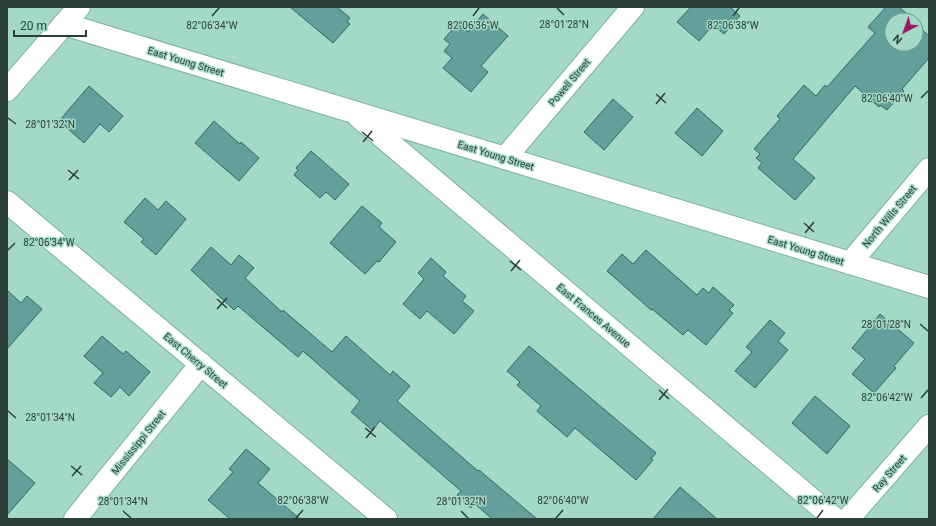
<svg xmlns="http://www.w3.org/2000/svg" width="936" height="526" font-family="Roboto,sans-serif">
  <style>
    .building { fill: #659f9c; stroke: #2f6a67 }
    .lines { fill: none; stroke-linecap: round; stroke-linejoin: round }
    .street-casing { stroke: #7db19f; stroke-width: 24 }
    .secondary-casing { stroke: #7db19f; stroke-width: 24 }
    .street { stroke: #fff; stroke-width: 22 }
    .secondary { stroke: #fff; stroke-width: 22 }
    .ticks { fill: none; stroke: #2a3f38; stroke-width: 1.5 }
    .labels { text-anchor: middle; stroke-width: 3; stroke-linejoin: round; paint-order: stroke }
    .street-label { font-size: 10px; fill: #2a3f38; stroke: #a4d9c7 }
    .ticks-label { font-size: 10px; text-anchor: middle; fill: #2a3f38; stroke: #a4d9c7; stroke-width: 3; stroke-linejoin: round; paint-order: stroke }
  </style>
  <rect width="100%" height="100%" fill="#a4d9c7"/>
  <g class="building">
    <path d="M 290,7 L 337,7 L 350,18 L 347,22 L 350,24 L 333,43 Z"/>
    <path d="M 691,7 L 730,7 L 740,16 L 724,34 L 713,25 L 699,41 L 677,22 Z"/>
    <path d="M 886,7 L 899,7 L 914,20 L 892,20 L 892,44 L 916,44 L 916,22 L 920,26 L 919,27 L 929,36 L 929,58 L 902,89 L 904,91 L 887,110 L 880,105 L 879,107 L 855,86 L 793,159 L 815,178 L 795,200 L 758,168 L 762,163 L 756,158 L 760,154 L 754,149 L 780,119 L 777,116 L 804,85 L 816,96 L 825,85 L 827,87 L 875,33 L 868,27 Z"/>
    <path d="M 483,14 L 508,36 L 481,66 L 488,72 L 471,92 L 443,68 L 452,58 L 444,51 L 450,44 L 444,39 L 458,23 L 468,32 Z"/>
    <path d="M 89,86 L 123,116 L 109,132 L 100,124 L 84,143 L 59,121 Z"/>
    <path d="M 613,99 L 633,117 L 604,150 L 584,132 Z"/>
    <path d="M 697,108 L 723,131 L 702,156 L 675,133 Z"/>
    <path d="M 214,121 L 240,144 L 241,142 L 259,158 L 239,181 L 195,143 Z"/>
    <path d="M 311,151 L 349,184 L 335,200 L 326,192 L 320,198 L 294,175 L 298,170 L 296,168 Z"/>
    <path d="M 145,198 L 158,210 L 166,201 L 186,219 L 156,255 L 141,242 L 144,239 L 124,222 Z"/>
    <path d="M 362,206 L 382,223 L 379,227 L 396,242 L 379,262 L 377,261 L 365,274 L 330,243 Z"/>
    <path d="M 211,247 L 231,265 L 239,255 L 254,268 L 245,278 L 282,312 L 283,310 L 332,352 L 346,336 L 390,375 L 393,371 L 410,386 L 397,401 L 478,471 L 479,470 L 537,519 L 492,519 L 474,503 L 471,508 L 457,495 L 461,491 L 380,421 L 372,430 L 351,412 L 360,401 L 303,351 L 298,357 L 238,306 L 234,310 L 191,270 Z"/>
    <path d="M 646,250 L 697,295 L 703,288 L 709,293 L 713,287 L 734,305 L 729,310 L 733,313 L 706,345 L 688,330 L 683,335 L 652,309 L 651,310 L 607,271 L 622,254 L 633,264 Z"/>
    <path d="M 431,258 L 446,272 L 443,276 L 466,296 L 462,301 L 474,311 L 454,334 L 427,311 L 420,319 L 403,304 L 424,279 L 418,273 Z"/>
    <path d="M 7,290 L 21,303 L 27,296 L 42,309 L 7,349 Z"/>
    <path d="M 880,314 L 914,343 L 894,366 L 896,368 L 874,393 L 852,374 L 865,359 L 852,348 Z"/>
    <path d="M 770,320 L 785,333 L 778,341 L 788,350 L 755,388 L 735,371 L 752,352 L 746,347 Z"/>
    <path d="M 102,336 L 123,354 L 126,351 L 150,372 L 129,396 L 120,387 L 111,397 L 94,383 L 103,373 L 84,356 Z"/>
    <path d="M 529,346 L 656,453 L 651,459 L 653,460 L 636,480 L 575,428 L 567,437 L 537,411 L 541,406 L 517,385 L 520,382 L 507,371 Z"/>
    <path d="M 815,396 L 850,426 L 827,454 L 792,423 Z"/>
    <path d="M 246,449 L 270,469 L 258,483 L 300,519 L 230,519 L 208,500 L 233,472 L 229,469 Z"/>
    <path d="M 7,459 L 35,483 L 7,515 Z"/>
    <path d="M 680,487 L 717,519 L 653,519 Z"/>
  </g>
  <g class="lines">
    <g class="street-casing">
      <g id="street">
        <path d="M 64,24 L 929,287"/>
        <path d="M 359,117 L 835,519"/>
        <path d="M 505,158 L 633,7"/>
        <path d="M 850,263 L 929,169"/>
        <path d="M 75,519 L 201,364"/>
        <path d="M 848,519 L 929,426"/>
      </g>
    </g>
    <g class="secondary-casing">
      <g id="secondary">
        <path d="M 7,90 L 79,7"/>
        <path d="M 7,202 L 386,519"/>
      </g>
    </g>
    <use href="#street" class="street"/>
    <use href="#secondary" class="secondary"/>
  </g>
  <path class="ticks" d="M 557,8 L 564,15M 212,16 L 219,8M 473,16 L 479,8M 733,16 L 739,8M 656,94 L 666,103M 921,98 L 928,91M 656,104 L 665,93M 8,118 L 16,124M 362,132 L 373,141M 363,142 L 372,131M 68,170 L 79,179M 69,180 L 78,170M 804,223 L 814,232M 805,233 L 814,222M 8,250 L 15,243M 510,261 L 521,270M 511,271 L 520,260M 217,299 L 227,308M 217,309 L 227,298M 920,324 L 928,331M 659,390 L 669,399M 921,398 L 928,390M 659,400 L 668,389M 8,411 L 16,418M 365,428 L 376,437M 366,438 L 375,427M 71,466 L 82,475M 72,476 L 81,466M 123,511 L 131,518M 461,511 L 468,518M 296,518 L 303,510M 556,518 L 563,510M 817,518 L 823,510"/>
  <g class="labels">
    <g class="street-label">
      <text transform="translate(186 61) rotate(17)" y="4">East Young Street</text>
      <text transform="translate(569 82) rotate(-50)" y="4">Powell Street</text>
      <text transform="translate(496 155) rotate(17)" y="4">East Young Street</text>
      <text transform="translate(889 216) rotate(-50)" y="4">North Wills Street</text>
      <text transform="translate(806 250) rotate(17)" y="4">East Young Street</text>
      <text transform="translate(594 315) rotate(40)" y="4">East Frances Avenue</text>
      <text transform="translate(196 360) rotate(40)" y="4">East Cherry Street</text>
      <text transform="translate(138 442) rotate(-51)" y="4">Mississippi Street</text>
      <text transform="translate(889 473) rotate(-49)" y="4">Ray Street</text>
    </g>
  </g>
  <g class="ticks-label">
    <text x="564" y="28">28°01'28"N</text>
    <text x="212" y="29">82°06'34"W</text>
    <text x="473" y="29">82°06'36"W</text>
    <text x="733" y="29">82°06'38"W</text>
    <text x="887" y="102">82°06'40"W</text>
    <text x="50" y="128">28°01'32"N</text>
    <text x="49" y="246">82°06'34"W</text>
    <text x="886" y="328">28°01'28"N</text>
    <text x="887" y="401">82°06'42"W</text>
    <text x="50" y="421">28°01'34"N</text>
    <text x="303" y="504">82°06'38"W</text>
    <text x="563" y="504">82°06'40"W</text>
    <text x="823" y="504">82°06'42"W</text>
    <text x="123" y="505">28°01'34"N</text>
    <text x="461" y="505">28°01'32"N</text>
  </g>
  <rect width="936" height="526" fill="none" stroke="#2a3f38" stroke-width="16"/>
  <g transform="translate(904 32) rotate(221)"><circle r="19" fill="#a4d9c7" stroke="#739b8e"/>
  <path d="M0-3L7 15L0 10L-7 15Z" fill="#9d1565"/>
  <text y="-6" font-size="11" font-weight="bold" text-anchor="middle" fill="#2a3f38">N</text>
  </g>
  <path d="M14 30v6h72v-6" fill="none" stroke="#2a3f38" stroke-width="2"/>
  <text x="20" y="30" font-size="12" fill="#2a3f38" stroke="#a4d9c7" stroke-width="3" paint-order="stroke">20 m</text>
</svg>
